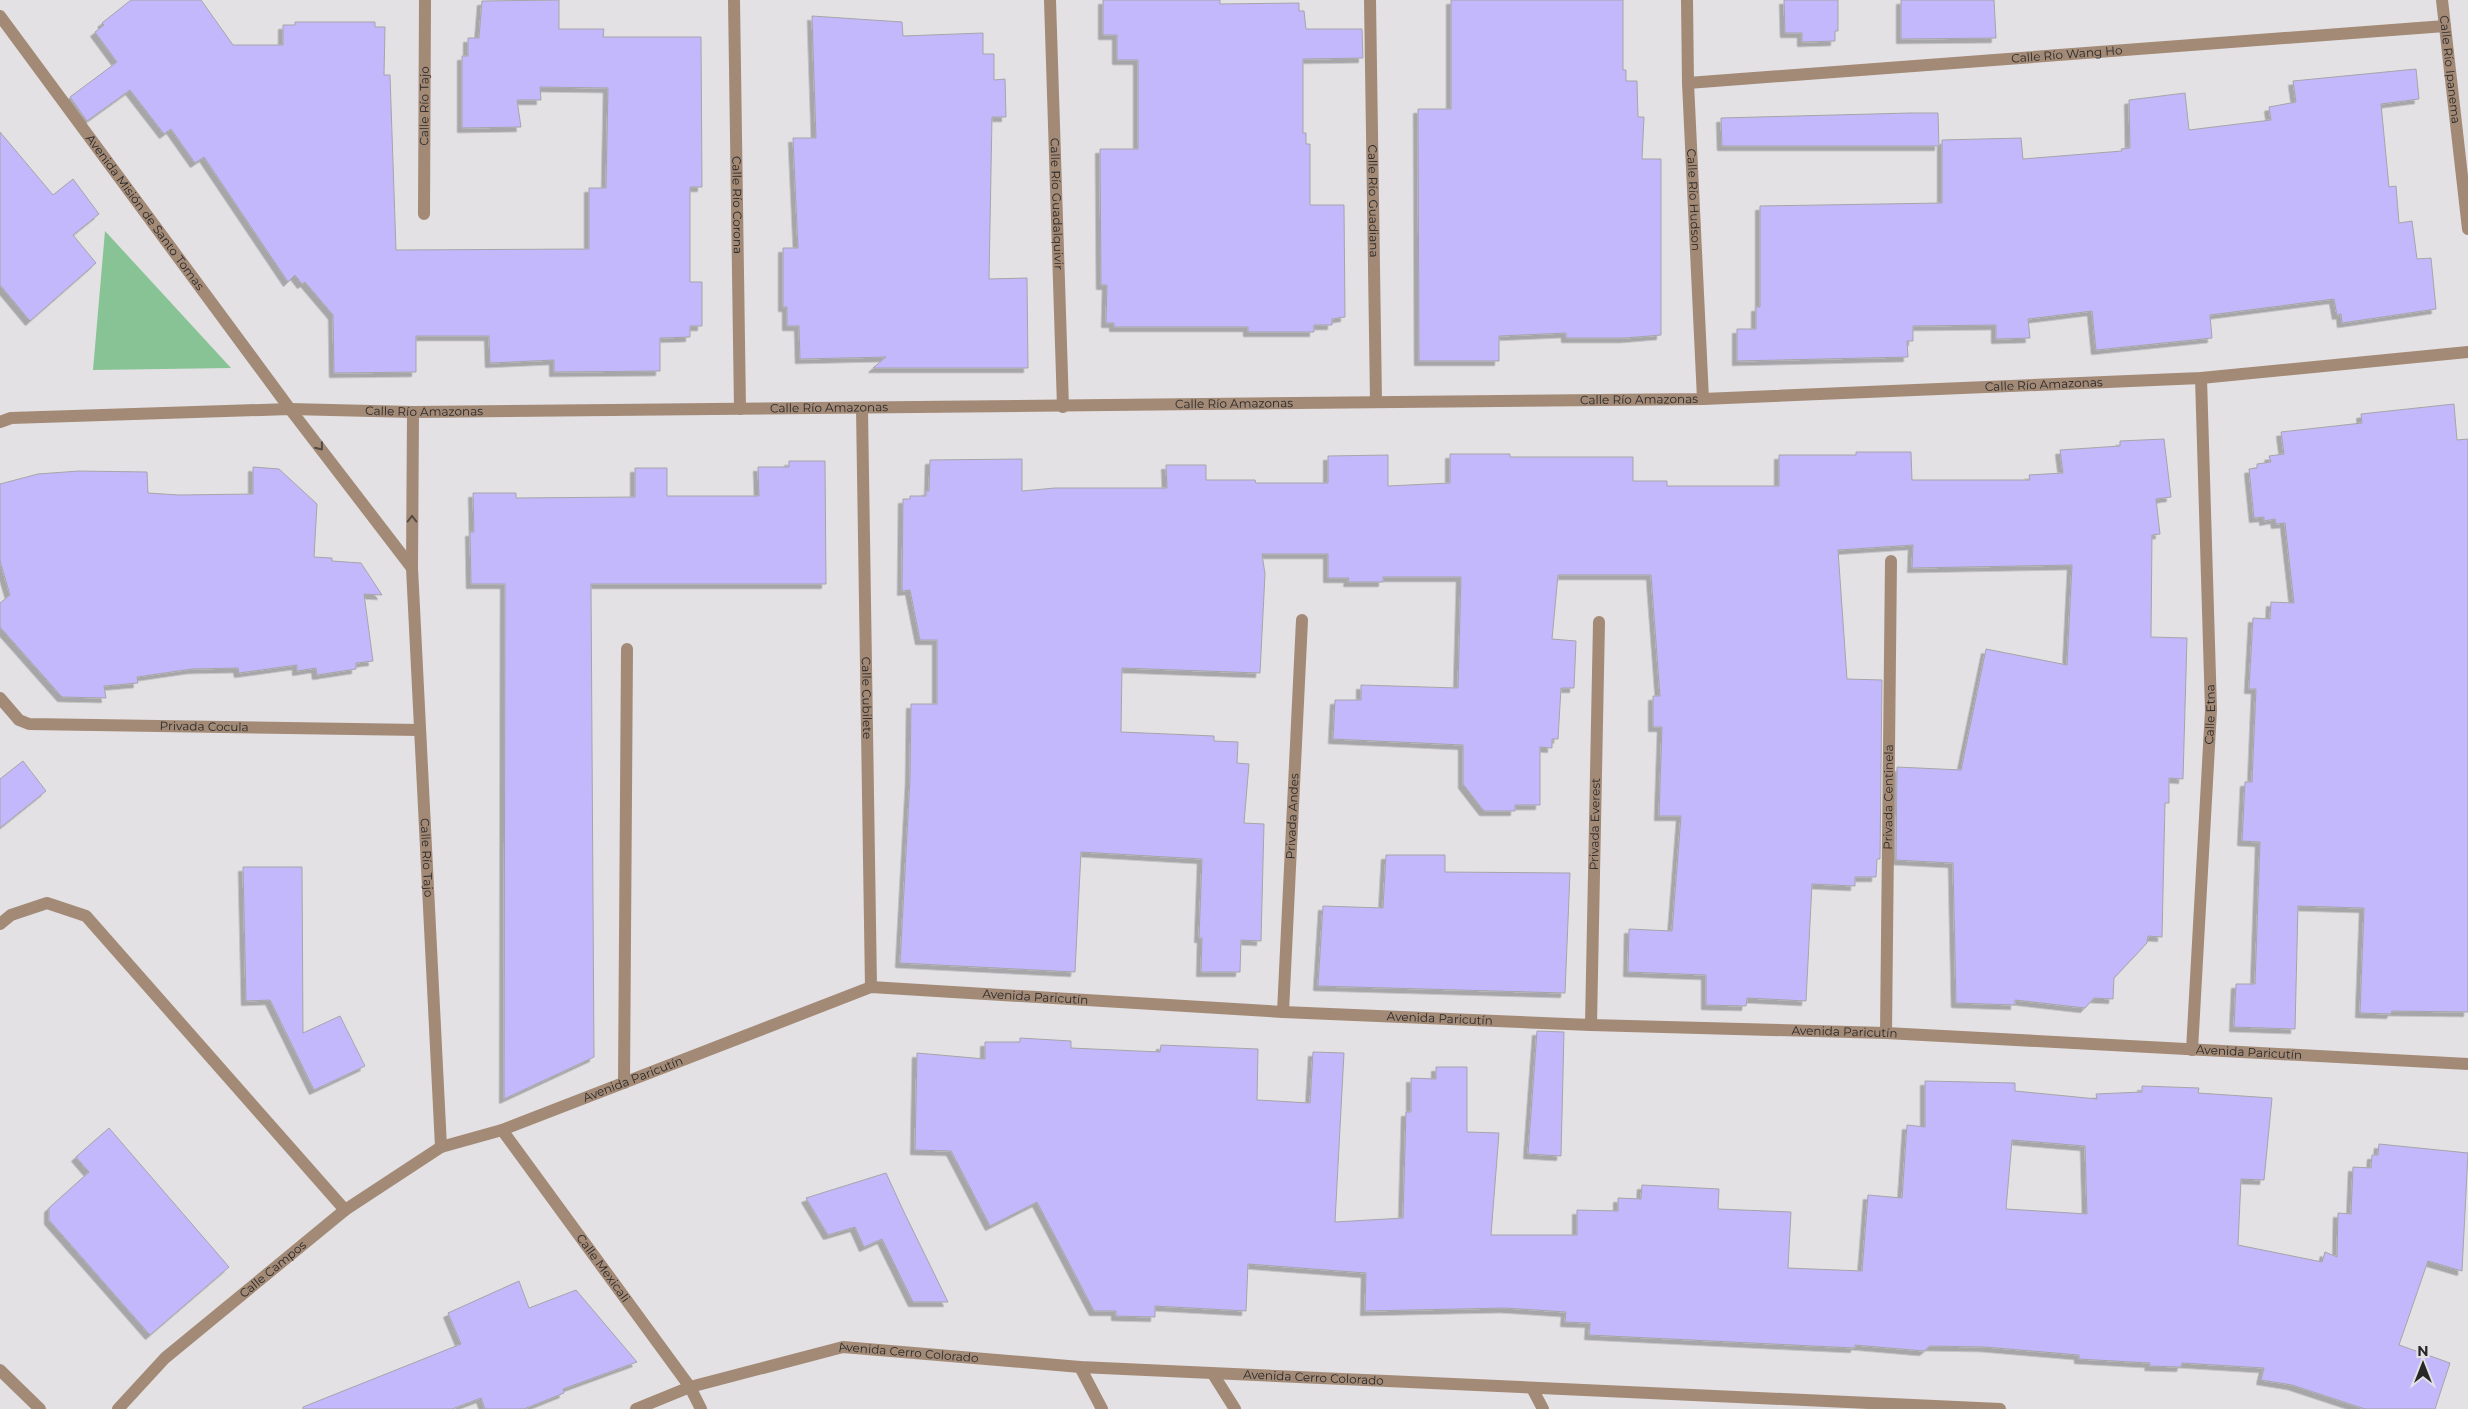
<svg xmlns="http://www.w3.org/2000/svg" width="2468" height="1409" font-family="Montserrat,sans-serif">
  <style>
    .green { fill: #88c395 }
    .building { fill: #c3b8fc; stroke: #a5a5a8; fill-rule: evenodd; filter: url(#shadow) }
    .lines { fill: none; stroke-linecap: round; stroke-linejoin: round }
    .minor { stroke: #a38a76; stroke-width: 12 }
    .oneway { stroke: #544a44 }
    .labels { text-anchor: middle; stroke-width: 5; stroke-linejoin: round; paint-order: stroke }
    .street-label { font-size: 12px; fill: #292829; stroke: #e3e1e4 }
  </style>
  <defs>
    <filter id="shadow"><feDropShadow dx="-4.5" dy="4.5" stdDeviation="0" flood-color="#0004"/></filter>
  </defs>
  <rect width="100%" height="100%" fill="#e3e1e4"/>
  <path class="green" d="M 105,231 L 231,368 L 93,370 Z"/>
  <g class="building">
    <path d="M 131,0 L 201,0 L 233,45 L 283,45 L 283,25 L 295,25 L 295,22 L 375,22 L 375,27 L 385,27 L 384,75 L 390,75 L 396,250 L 589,249 L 589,188 L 606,188 L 608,88 L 540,87 L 541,100 L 517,100 L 521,127 L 462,128 L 462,56 L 468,56 L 468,38 L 479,38 L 482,1 L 559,0 L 559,29 L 604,29 L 603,37 L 701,37 L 702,187 L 690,187 L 690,282 L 702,282 L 702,326 L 690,326 L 690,337 L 660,338 L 660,371 L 554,372 L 554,360 L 490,363 L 489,336 L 416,336 L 416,372 L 334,373 L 333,315 L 305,282 L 302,284 L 295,275 L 288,282 L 204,157 L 195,163 L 171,129 L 164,134 L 130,90 L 87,121 L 70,97 L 117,62 L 95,32 L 104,25 L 102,23 Z"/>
    <path d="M 1103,0 L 1220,0 L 1220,4 L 1299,3 L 1299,11 L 1304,11 L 1306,29 L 1362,29 L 1363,58 L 1303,59 L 1303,133 L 1306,133 L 1306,144 L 1310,144 L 1310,205 L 1344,205 L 1345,317 L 1332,319 L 1332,325 L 1314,325 L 1314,332 L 1248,332 L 1248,327 L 1114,327 L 1114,323 L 1106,323 L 1107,285 L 1101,285 L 1100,149 L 1138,149 L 1138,60 L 1117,60 L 1117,35 L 1103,35 Z"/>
    <path d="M 1451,0 L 1623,0 L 1623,70 L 1626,70 L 1626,81 L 1637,81 L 1638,117 L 1644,117 L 1642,159 L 1661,159 L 1661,335 L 1625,338 L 1566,338 L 1566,333 L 1499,336 L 1499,361 L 1419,361 L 1418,109 L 1451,109 Z"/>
    <path d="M 1784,0 L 1838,0 L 1838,31 L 1835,31 L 1835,41 L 1802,42 L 1802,33 L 1785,33 Z"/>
    <path d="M 1901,0 L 1994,0 L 1996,38 L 1901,39 Z"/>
    <path d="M 812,16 L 902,22 L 903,36 L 983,33 L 983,54 L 994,54 L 994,80 L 1005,79 L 1006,117 L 992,117 L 989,279 L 1027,278 L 1028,368 L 873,368 L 886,357 L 800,359 L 799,326 L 787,326 L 787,307 L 783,307 L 783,248 L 798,248 L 793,138 L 816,138 Z"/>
    <path d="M 2416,69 L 2419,99 L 2381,104 L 2389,187 L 2396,186 L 2399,223 L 2412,221 L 2417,259 L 2431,258 L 2436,309 L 2342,323 L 2341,314 L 2337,315 L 2334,299 L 2210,315 L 2212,338 L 2096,350 L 2092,311 L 2028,319 L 2030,338 L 1996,339 L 1996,325 L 1913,326 L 1913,341 L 1907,341 L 1908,357 L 1737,361 L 1737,329 L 1756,329 L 1756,307 L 1760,307 L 1760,206 L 1942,203 L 1942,140 L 2021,138 L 2023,159 L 2122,151 L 2121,149 L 2130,148 L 2129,100 L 2185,93 L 2189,130 L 2271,120 L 2269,107 L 2296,102 L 2293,81 Z"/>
    <path d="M 1910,113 L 1938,113 L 1939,146 L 1722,146 L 1721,118 Z"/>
    <path d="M 0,132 L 53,195 L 73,179 L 99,214 L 73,235 L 96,263 L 30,321 L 0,285 Z"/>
    <path d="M 2454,404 L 2457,440 L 2468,439 L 2468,1012 L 2392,1011 L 2391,1014 L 2360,1013 L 2364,908 L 2298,906 L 2295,1029 L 2234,1027 L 2236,984 L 2255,984 L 2260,842 L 2242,841 L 2245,782 L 2252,782 L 2256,689 L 2249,689 L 2253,618 L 2270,619 L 2271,602 L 2294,603 L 2285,523 L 2276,524 L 2275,519 L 2264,521 L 2264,517 L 2254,518 L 2249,469 L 2257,468 L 2257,464 L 2271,462 L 2269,456 L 2284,454 L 2281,432 L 2362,423 L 2361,414 Z"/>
    <path d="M 2164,439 L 2171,497 L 2156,499 L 2160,534 L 2152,535 L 2151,637 L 2187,638 L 2183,779 L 2169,778 L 2169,803 L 2165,803 L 2162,937 L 2148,936 L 2147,943 L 2114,978 L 2113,999 L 2094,998 L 2085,1008 L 2015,1000 L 2015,1005 L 1956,1003 L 1953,863 L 1896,860 L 1897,767 L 1961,770 L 1986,649 L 2067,665 L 2072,565 L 1912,568 L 1913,545 L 1838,550 L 1847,679 L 1882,680 L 1880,859 L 1877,859 L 1876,877 L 1855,877 L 1855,886 L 1812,884 L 1806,1001 L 1747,998 L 1746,1006 L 1706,1005 L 1706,975 L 1628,972 L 1629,929 L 1672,931 L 1681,816 L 1659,816 L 1662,727 L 1653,727 L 1653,696 L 1660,696 L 1651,575 L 1558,575 L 1552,639 L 1576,641 L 1574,688 L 1561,688 L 1558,739 L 1552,739 L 1552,748 L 1540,747 L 1540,805 L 1515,805 L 1515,811 L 1484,811 L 1463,784 L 1463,745 L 1333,739 L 1335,700 L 1361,700 L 1361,685 L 1458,688 L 1461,577 L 1383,577 L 1383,582 L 1348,582 L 1349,578 L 1328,578 L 1328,554 L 1262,554 L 1265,574 L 1260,673 L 1122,668 L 1121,732 L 1214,736 L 1214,741 L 1238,742 L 1237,763 L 1249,764 L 1244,823 L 1264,824 L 1261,941 L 1241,940 L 1240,972 L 1201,972 L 1202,938 L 1199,938 L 1202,859 L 1081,852 L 1075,972 L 900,963 L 910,780 L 911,704 L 937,704 L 937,640 L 920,640 L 910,590 L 902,591 L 903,499 L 910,499 L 910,496 L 926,496 L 926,491 L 929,491 L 930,460 L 1022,459 L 1022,491 L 1055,488 L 1167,488 L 1166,465 L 1206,465 L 1206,480 L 1255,480 L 1256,483 L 1328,483 L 1328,456 L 1388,455 L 1388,486 L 1450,483 L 1450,454 L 1510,454 L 1510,457 L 1633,457 L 1633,481 L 1667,481 L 1667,486 L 1779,486 L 1779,455 L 1856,455 L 1856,452 L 1911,452 L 1912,480 L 2030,480 L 2029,475 L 2063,473 L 2060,450 L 2120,446 L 2120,441 Z"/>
    <path d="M 789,461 L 825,461 L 826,584 L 591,584 L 594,1057 L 504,1099 L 505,584 L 471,584 L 470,532 L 474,532 L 473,493 L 516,493 L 516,498 L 635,497 L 635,468 L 667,468 L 667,496 L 759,496 L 758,467 L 789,467 Z"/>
    <path d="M 253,467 L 279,469 L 317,504 L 314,557 L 332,558 L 332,561 L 361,563 L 382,595 L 364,594 L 373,661 L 356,663 L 356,669 L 317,675 L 316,668 L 297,671 L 297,665 L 239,673 L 238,668 L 192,669 L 137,677 L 138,683 L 104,686 L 106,698 L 62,697 L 0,627 L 0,603 L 10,595 L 0,561 L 0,484 L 38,474 L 79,471 L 147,472 L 148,493 L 179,495 L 253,494 Z"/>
    <path d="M 23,761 L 46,791 L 0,828 L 0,779 Z"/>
    <path d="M 1386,855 L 1445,855 L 1445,872 L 1570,873 L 1565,993 L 1318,986 L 1323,906 L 1383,908 Z"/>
    <path d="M 243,867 L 302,867 L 303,1033 L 340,1016 L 365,1066 L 314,1090 L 270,1000 L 246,1001 Z"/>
    <path d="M 1537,1031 L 1564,1032 L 1561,1156 L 1528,1154 Z"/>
    <path d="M 1020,1038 L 1071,1041 L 1071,1048 L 1160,1052 L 1161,1045 L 1258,1049 L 1257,1100 L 1310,1103 L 1313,1052 L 1344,1053 L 1335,1222 L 1403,1218 L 1406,1112 L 1411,1112 L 1411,1078 L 1436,1079 L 1436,1067 L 1467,1067 L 1467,1132 L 1499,1133 L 1491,1235 L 1577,1235 L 1577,1210 L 1618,1211 L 1618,1198 L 1641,1199 L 1642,1185 L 1719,1189 L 1718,1209 L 1791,1212 L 1788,1268 L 1862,1271 L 1868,1195 L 1902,1198 L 1907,1125 L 1925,1127 L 1925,1081 L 2015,1083 L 2015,1091 L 2097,1099 L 2096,1094 L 2142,1092 L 2142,1086 L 2199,1088 L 2198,1093 L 2272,1098 L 2264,1180 L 2241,1179 L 2238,1245 L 2322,1262 L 2325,1252 L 2337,1257 L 2338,1213 L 2351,1214 L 2353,1167 L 2371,1168 L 2372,1155 L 2378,1155 L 2379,1144 L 2468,1153 L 2462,1271 L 2428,1261 L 2399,1345 L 2450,1363 L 2435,1409 L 2365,1409 L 2292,1385 L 2261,1380 L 2264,1368 L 2182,1363 L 2181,1367 L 2149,1366 L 2150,1363 L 2079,1359 L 2079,1355 L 1985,1347 L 1930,1346 L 1924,1351 L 1855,1345 L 1855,1348 L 1589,1335 L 1590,1323 L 1565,1322 L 1566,1312 L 1505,1308 L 1365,1311 L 1366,1273 L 1248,1264 L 1246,1311 L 1155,1306 L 1155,1317 L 1116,1316 L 1116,1311 L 1094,1311 L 1037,1202 L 990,1226 L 951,1151 L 915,1150 L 917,1053 L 985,1059 L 985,1042 L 1020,1042 ZM 2012,1140 L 2085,1146 L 2087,1214 L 2006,1209 Z"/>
    <path d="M 109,1128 L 229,1267 L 150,1335 L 49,1220 L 49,1208 L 89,1172 L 76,1157 Z"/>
    <path d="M 886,1173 L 903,1210 L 948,1302 L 913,1302 L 882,1239 L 864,1247 L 855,1227 L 828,1235 L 806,1198 Z"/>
    <path d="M 519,1281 L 529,1308 L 576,1290 L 637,1362 L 563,1389 L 564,1393 L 524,1409 L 485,1409 L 481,1398 L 452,1409 L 303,1409 L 303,1407 L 461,1344 L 448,1313 Z"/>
  </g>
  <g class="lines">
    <g class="minor">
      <path id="s1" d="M 734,0 L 740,409"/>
      <path id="s2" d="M 1050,0 L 1063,407"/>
      <path id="s3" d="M 1370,0 L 1376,401"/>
      <path id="s4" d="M 1687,0 L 1688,83 L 1703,399"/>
      <path id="s5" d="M 2442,0 L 2468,229"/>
      <path id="s6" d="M 0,16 L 290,409 L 412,568"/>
      <path id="s7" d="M 1688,83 L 2445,26"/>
      <path id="s8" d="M 424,214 L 425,0"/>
      <path id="s9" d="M 862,409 L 871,987"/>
      <path id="s10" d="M 413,412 L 412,568 L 441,1147"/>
      <path id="s11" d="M 0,422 L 11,418 L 290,409 L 413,412 L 1703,399 L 2201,378 L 2468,352"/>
      <path id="s12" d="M 0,698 L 19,720 L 29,724 L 420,730"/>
      <path d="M 0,924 L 11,915 L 47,903 L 86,916 L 345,1210"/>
      <path id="s13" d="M 1283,1012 L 1302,620"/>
      <path id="s14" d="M 1591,1025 L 1599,622"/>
      <path id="s15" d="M 1886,1033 L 1891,561"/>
      <path id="s16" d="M 2192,1050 L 2211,710 L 2201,378"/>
      <path d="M 624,1083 L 627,649"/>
      <path id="s17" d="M 502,1130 L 690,1387 L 701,1409"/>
      <path d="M 1080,1367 L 1102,1409"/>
      <path d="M 0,1370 L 40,1409"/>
      <path d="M 1213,1374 L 1235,1409"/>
      <path d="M 1532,1388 L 1543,1409"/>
      <path id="s18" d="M 118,1409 L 165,1358 L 345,1210 L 441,1147 L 502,1130 L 871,987 L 1283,1012 L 1591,1025 L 1886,1033 L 2468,1064"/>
      <path id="s19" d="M 636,1409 L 690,1387 L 843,1347 L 1080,1367 L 2000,1409"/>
    </g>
  </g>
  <defs><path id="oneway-chevron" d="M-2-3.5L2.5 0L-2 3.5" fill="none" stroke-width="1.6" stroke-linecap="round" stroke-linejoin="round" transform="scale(1.25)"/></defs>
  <g class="oneway">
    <use href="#oneway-chevron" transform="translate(320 447) rotate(52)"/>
    <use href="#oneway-chevron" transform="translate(412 519) rotate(-90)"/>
  </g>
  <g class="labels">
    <g class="street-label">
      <text dy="4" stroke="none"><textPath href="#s7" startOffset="380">Calle Río Wang Ho</textPath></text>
      <text dy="4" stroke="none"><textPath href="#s5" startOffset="70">Calle Río Ipanema</textPath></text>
      <text dy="4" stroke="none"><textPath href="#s8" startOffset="108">Calle Río Tajo</textPath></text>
      <text dy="4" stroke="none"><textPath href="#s4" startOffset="200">Calle Río Hudson</textPath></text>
      <text dy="4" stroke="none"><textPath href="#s3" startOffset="201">Calle Río Guadiana</textPath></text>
      <text dy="4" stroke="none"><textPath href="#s2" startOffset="204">Calle Río Guadalquivir</textPath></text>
      <text dy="4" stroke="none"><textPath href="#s1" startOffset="205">Calle Río Corona</textPath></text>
      <text dy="4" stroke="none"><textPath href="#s6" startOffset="244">Avenida Misión de Santo Tomas</textPath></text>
      <text dy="4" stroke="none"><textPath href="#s11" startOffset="2045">Calle Río Amazonas</textPath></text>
      <text dy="4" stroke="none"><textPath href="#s11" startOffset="1640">Calle Río Amazonas</textPath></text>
      <text dy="4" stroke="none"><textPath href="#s11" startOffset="1235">Calle Río Amazonas</textPath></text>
      <text dy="4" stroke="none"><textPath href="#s11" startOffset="830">Calle Río Amazonas</textPath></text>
      <text dy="4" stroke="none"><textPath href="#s11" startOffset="425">Calle Río Amazonas</textPath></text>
      <text dy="4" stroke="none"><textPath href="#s9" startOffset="289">Calle Cubilete</textPath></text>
      <text dy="4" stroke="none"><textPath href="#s16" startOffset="336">Calle Etna</textPath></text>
      <text dy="4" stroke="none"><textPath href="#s12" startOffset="215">Privada Cocula</textPath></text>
      <text dy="4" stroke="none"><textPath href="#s15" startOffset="236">Privada Centinela</textPath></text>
      <text dy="4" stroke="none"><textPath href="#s13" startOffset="196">Privada Andes</textPath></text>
      <text dy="4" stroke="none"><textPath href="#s14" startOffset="201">Privada Everest</textPath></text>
      <text dy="4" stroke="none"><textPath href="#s10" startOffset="446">Calle Río Tajo</textPath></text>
      <text dy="4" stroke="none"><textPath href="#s18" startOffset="1041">Avenida Paricutín</textPath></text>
      <text dy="4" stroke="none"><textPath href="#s18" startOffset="1446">Avenida Paricutín</textPath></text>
      <text dy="4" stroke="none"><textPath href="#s18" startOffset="1851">Avenida Paricutín</textPath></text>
      <text dy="4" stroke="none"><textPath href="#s18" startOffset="2256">Avenida Paricutín</textPath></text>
      <text dy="4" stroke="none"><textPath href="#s18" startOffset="621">Avenida Paricutín</textPath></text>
      <text dy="4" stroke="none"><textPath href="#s17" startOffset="171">Calle Mexicali</textPath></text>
      <text dy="4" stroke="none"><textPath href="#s18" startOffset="209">Calle Campos</textPath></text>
      <text dy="4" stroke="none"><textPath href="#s19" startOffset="282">Avenida Cerro Colorado</textPath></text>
      <text dy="4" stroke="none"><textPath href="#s19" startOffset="688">Avenida Cerro Colorado</textPath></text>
    </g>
  </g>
  <g transform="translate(2423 1364)" stroke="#e3e1e4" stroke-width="4" paint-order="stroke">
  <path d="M0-4L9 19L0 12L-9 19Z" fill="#292829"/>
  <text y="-8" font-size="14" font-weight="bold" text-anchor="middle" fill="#292829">N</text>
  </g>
</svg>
